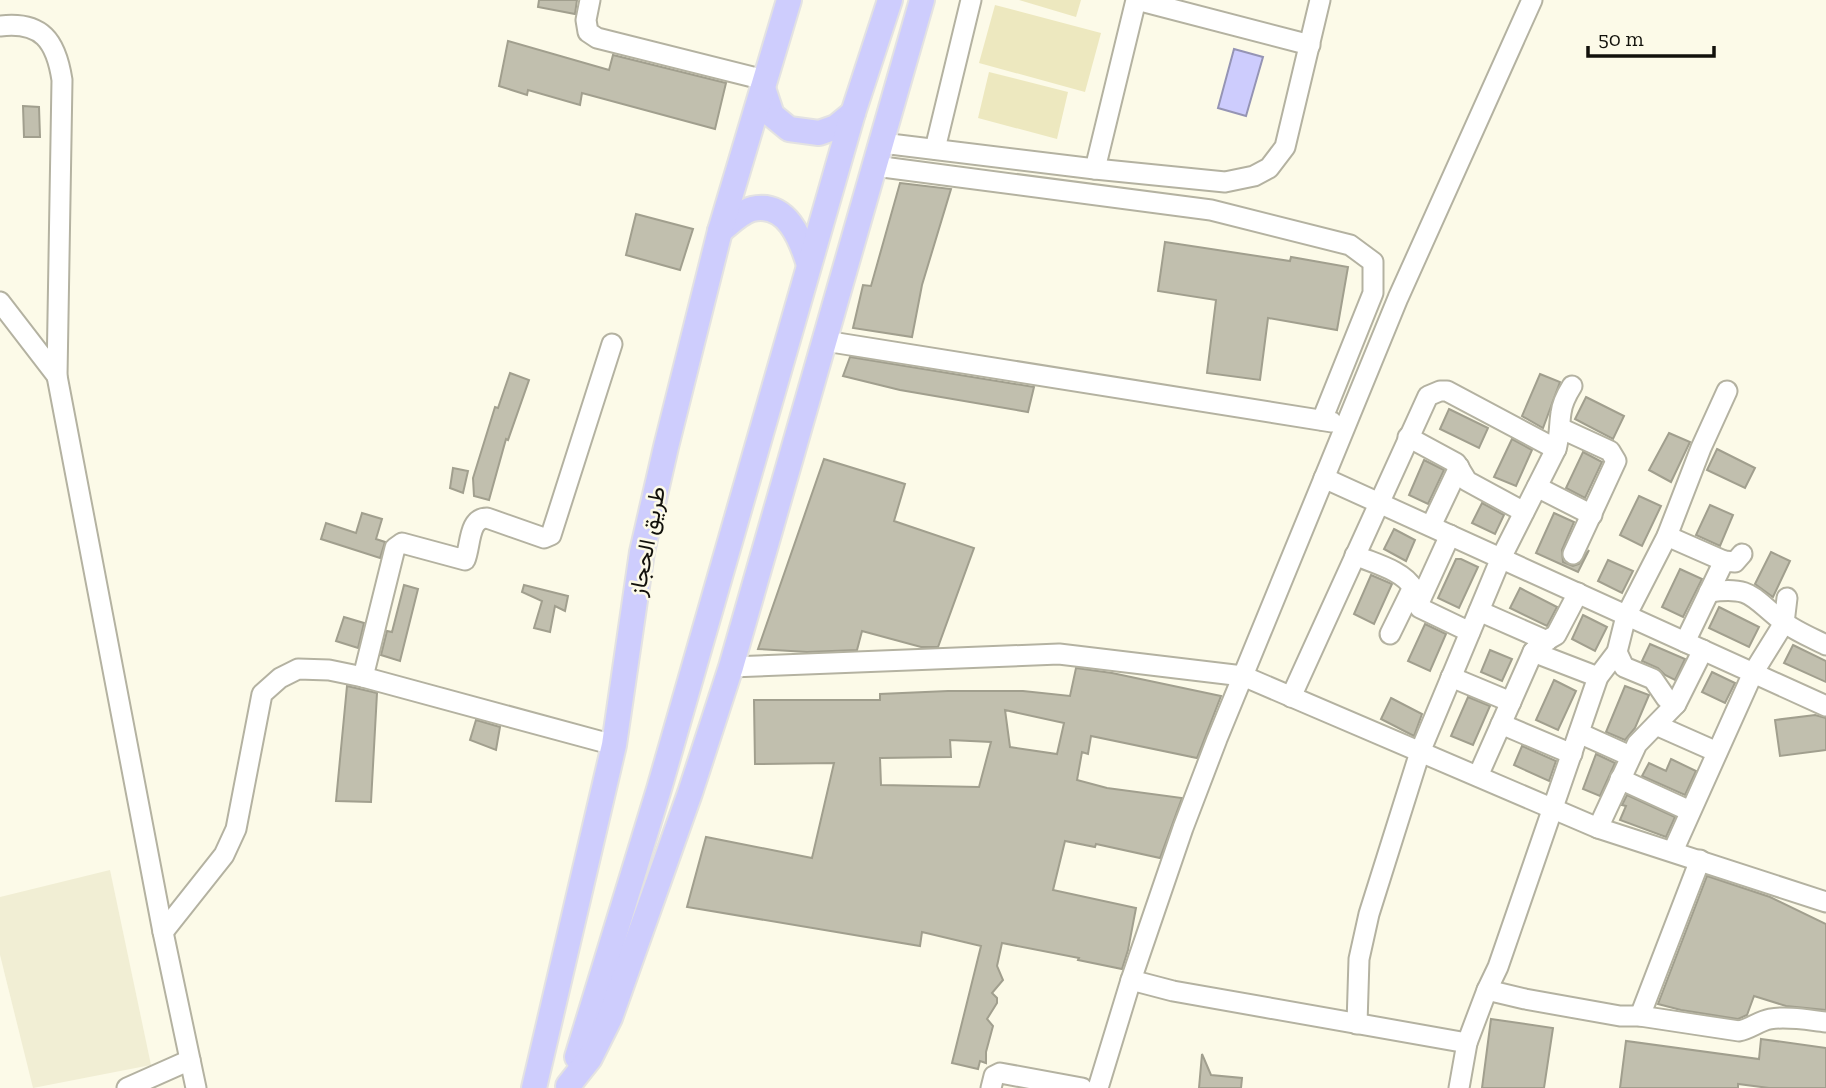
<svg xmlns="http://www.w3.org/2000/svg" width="1826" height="1088" font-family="'Zilla Slab',Vazirmatn,serif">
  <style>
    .built { fill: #f1eed4 }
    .green { fill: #ede8bf }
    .water { fill: #cdccfd; stroke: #9594b4; stroke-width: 2 }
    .building { fill: #c1bfae; stroke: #a19f8e; stroke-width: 2; fill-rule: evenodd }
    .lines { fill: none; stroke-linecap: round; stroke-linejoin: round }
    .minor-casing { stroke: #b4b2a1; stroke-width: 23 }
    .major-casing { stroke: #e3e2e2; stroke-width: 28 }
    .minor { stroke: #fff; stroke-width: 19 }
    .major { stroke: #cecdfd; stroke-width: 24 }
    .labels { text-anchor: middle; stroke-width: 5; stroke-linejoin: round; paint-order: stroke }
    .street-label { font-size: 23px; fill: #12110b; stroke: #fcfae8 }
  </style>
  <rect width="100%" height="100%" fill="#fcfae8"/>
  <path class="built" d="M 110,870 L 151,1065 L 33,1088 L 0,955 L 0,897 Z"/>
  <g class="green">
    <path d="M 1019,0 L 1081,0 L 1076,17 Z"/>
    <path d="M 995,5 L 1101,33 L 1085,92 L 979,63 Z"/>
    <path d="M 989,72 L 1068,92 L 1057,139 L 978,118 Z"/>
  </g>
  <path class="water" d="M 1234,49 L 1263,57 L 1246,116 L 1218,108 Z"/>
  <g class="building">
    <path d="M 539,0 L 577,0 L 575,14 L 538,7 Z"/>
    <path d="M 508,41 L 609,70 L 613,55 L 726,83 L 715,129 L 582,93 L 580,105 L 528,90 L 527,95 L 499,86 Z"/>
    <path d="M 23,106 L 39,107 L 40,137 L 24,137 Z"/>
    <path d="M 900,183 L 951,189 L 922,285 L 912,337 L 853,328 L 863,285 L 871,286 Z"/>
    <path d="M 636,214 L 693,229 L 680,270 L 626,255 Z"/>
    <path d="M 1165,242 L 1290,261 L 1291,257 L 1348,267 L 1337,330 L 1268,318 L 1260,380 L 1207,373 L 1216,300 L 1158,291 Z"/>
    <path d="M 850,357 L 1034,387 L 1028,412 L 900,390 L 843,376 Z"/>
    <path d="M 510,373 L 529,380 L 508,440 L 506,439 L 489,500 L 474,496 L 473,478 L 495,407 L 498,408 Z"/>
    <path d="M 1540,374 L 1560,382 L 1543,428 L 1522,416 Z"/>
    <path d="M 1586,397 L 1624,416 L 1613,439 L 1575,419 Z"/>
    <path d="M 1449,409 L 1488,428 L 1479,448 L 1440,429 Z"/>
    <path d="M 1669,433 L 1690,442 L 1671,482 L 1649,470 Z"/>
    <path d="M 1512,439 L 1532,450 L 1516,486 L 1494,477 Z"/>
    <path d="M 1717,449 L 1755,468 L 1745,488 L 1707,470 Z"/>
    <path d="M 1583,452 L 1602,462 L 1585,498 L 1566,488 Z"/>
    <path d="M 824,459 L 905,484 L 894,521 L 974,548 L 938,647 L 921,647 L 862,631 L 857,650 L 807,652 L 758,649 Z"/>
    <path d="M 1424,460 L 1444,470 L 1428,504 L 1409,495 Z"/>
    <path d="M 453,468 L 468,471 L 463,493 L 450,488 Z"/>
    <path d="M 1639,496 L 1661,506 L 1642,546 L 1620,535 Z"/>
    <path d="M 1482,503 L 1504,515 L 1495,534 L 1472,523 Z"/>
    <path d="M 1710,505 L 1733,515 L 1720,546 L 1696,535 Z"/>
    <path d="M 362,513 L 382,519 L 376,539 L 385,542 L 380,558 L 321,539 L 326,523 L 356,533 Z"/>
    <path d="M 1554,513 L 1574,522 L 1562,550 L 1563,562 L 1573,566 L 1579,564 L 1589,550 L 1578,572 L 1536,553 Z"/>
    <path d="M 1394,529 L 1415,540 L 1406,561 L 1384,549 Z"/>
    <path d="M 1771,552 L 1790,561 L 1773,597 L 1755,584 Z"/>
    <path d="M 1456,559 L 1461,559 L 1478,567 L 1459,608 L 1438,598 Z"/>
    <path d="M 1608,560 L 1633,571 L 1622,593 L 1598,581 Z"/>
    <path d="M 1680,569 L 1702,579 L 1683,617 L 1662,607 Z"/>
    <path d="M 1371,575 L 1392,584 L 1374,624 L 1354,614 Z"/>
    <path d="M 404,585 L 418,589 L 400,661 L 381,655 L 387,631 L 392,632 Z"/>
    <path d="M 524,585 L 568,596 L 565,611 L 555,606 L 550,632 L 534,628 L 542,601 L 522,592 Z"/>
    <path d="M 1520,588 L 1557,607 L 1547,626 L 1510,608 Z"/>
    <path d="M 1719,607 L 1759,627 L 1749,647 L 1709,628 Z"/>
    <path d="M 1583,615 L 1607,627 L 1595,651 L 1572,639 Z"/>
    <path d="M 344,617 L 364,623 L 358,648 L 336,641 Z"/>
    <path d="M 1425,624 L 1446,634 L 1430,671 L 1408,661 Z"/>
    <path d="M 1650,644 L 1685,659 L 1675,680 L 1665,675 L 1658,668 L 1642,661 Z"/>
    <path d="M 1793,645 L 1826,661 L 1826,682 L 1784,663 Z"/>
    <path d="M 1490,650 L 1512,659 L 1502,681 L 1481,672 Z"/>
    <path d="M 1076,668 L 1112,673 L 1221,696 L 1197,758 L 1091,736 L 1088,754 L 1082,752 L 1077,780 L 1107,788 L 1182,798 L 1160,858 L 1096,844 L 1095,847 L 1065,841 L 1053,890 L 1136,908 L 1128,950 L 1122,969 L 1078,960 L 1079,958 L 1002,943 L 997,966 L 1003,980 L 992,993 L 997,998 L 997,1003 L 987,1019 L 993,1026 L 986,1052 L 986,1063 L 980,1061 L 978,1069 L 952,1063 L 981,946 L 922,932 L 920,946 L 687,907 L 706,837 L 812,858 L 834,763 L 755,764 L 754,700 L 880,700 L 880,694 L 948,691 L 1023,691 L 1070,696 ZM 1005,710 L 1064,723 L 1057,754 L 1010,747 ZM 950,740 L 991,742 L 979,787 L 881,785 L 880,758 L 951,757 Z"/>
    <path d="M 1712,672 L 1735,683 L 1725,703 L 1702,692 Z"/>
    <path d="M 1554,680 L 1576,691 L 1558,730 L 1536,720 Z"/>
    <path d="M 347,686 L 377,693 L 371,802 L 336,801 Z"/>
    <path d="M 1625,686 L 1649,695 L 1635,728 L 1625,740 L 1606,732 Z"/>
    <path d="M 1468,697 L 1490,706 L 1473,745 L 1451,736 Z"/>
    <path d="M 1391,698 L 1422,714 L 1414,736 L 1381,719 Z"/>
    <path d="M 1815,715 L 1826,718 L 1826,750 L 1780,756 L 1775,720 Z"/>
    <path d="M 476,720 L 500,727 L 496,750 L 470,740 Z"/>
    <path d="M 1522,746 L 1556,761 L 1549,781 L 1514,765 Z"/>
    <path d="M 1596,754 L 1615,763 L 1600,796 L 1583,789 Z"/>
    <path d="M 1671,759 L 1696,771 L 1685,795 L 1642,776 L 1649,763 L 1666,771 Z"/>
    <path d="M 1627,795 L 1675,817 L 1666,837 L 1620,820 L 1626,806 L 1622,805 Z"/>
    <path d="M 1707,876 L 1770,897 L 1826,924 L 1826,1010 L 1786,1006 L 1754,996 L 1747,1015 L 1738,1019 L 1681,1010 L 1658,1004 Z"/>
    <path d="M 1491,1019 L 1553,1028 L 1544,1088 L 1482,1088 Z"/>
    <path d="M 1761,1039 L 1826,1048 L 1826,1088 L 1769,1088 L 1738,1084 L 1738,1088 L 1620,1088 L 1626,1041 L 1759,1059 Z"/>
    <path d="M 1202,1054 L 1211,1075 L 1242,1078 L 1241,1088 L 1199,1088 Z"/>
  </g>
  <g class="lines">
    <g class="minor-casing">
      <g id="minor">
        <path d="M 590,0 L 586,20 L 588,32 L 597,38 L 765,80"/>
        <path d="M 1137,0 L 1310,45"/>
        <path d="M 0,26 C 42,21 56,41 62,80 L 57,376 L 163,932 L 196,1088"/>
        <path d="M 882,143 L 1095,169 L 1225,182 L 1254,176 L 1269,168 L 1285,147 L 1320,0"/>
        <path d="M 935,149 L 971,0"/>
        <path d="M 875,166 L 1211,210 L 1350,245 L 1373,262 L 1373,293 L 1322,420"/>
        <path d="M 1095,169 L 1136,0"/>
        <path d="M 0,302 L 57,376"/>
        <path d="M 825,341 L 1332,422"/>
        <path d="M 1727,391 L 1701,448 L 1667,536 L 1626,616 L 1617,652 L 1598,677 L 1498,967 L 1487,990 L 1525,999 L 1620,1016 L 1640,1016 L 1739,1031 C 1750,1029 1759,1021 1770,1019 C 1788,1016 1808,1020 1826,1022"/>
        <path d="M 1560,428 L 1610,451 L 1616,461 L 1573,554"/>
        <path d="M 1408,437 L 1456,463 L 1467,481 L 1524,512"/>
        <path d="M 1324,478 L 1826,706"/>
        <path d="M 1537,487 L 1592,515"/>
        <path d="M 1431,526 L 1459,467"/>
        <path d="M 1667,536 L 1724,561"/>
        <path d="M 1355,555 C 1372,563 1403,570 1413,588 C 1417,595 1415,601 1420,608 L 1470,632"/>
        <path d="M 1709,592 C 1752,586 1751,597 1782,621 C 1795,631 1812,638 1826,645"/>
        <path d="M 1418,605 L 1450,535"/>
        <path d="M 1479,611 L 1547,641"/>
        <path d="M 1390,634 L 1413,587"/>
        <path d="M 1685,642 L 1724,561 L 1735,562 L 1742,554"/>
        <path d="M 1533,652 L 1598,677"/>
        <path d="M 1617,652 L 1624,667 L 1653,679 L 1666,698 L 1676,704"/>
        <path d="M 731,667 L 1059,654 L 1243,676 L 1598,828 L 1826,902"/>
        <path d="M 363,677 L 395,548 L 402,543 L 465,560 C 471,546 468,518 487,518 L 544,538 L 551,535 L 612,344"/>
        <path d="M 1451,677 L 1511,702"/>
        <path d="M 1291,697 L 1428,396 L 1440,391 L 1447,391 L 1556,449"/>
        <path d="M 1501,724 L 1572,754"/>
        <path d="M 1656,725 L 1717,752"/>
        <path d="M 1579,733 L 1630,756"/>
        <path d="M 1478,776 L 1533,652 L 1542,643 L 1556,635 L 1578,593"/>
        <path d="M 1620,779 L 1690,811"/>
        <path d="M 1598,828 L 1637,744 L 1676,704 L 1703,650"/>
        <path d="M 1673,851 L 1753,673 L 1784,623 L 1787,598"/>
        <path d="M 163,932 L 224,855 L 236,829 L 262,694 L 280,678 L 298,669 L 329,670 L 363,677 L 614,745"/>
        <path d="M 1131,980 L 1173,991 L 1467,1043"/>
        <path d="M 1640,1016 L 1700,860"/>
        <path d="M 1357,1024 L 1359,959 L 1369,914 L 1420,752 L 1501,558 L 1556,449 C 1560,436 1559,426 1561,413 C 1562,403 1567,394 1572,386"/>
        <path d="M 127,1088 L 190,1060"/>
        <path d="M 991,1088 L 994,1076 L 1000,1073 L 1082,1088"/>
        <path d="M 1098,1088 L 1131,980 L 1183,828 L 1217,739 L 1398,298 L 1532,0"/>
        <path d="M 1459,1088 L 1467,1043 L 1487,990"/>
      </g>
    </g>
    <g class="major-casing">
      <g id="major">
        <path d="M 763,88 L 772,115 L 789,129 L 819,133 L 836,127 L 853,113"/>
        <path d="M 720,231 C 729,224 741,212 752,209 C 787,201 801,239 809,265"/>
        <path d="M 577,1057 L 659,789 L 853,113 L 890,0"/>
        <path d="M 568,1086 L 590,1058 L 610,1018 L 690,793 L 731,667 L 922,0"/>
        <path d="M 534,1088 L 614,745 L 642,552 L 666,447 L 720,231 L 789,0"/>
      </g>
    </g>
    <use href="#minor" class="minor"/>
    <use href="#major" class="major"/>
  </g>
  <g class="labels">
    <g class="street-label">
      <text transform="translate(647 541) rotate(-79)" y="8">طريق الحجاز</text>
    </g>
  </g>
  <path d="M1588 46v10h126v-10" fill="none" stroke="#12110b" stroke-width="3.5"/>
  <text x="1598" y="46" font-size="21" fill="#12110b" stroke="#fcfae8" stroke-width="5" paint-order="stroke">50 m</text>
</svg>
